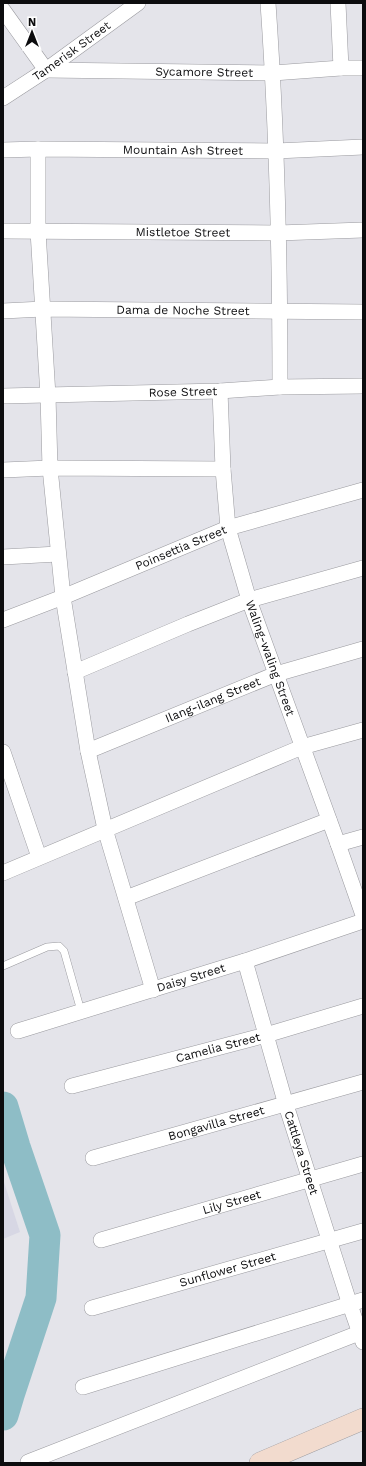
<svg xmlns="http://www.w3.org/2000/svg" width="366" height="1466" font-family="'Work Sans',sans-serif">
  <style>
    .built { fill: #d7d7e4 }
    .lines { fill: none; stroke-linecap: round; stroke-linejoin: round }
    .river { stroke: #8ebdc6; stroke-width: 31 }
    .lane-casing { stroke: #9a9a9f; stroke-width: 8 }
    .street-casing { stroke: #9a9a9f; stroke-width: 16 }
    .secondary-casing { stroke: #9a9a9f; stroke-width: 22 }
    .lane { stroke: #fff; stroke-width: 7 }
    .street { stroke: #fff; stroke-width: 15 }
    .secondary { stroke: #f2dbce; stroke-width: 21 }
    .labels { text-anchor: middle; stroke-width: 3; stroke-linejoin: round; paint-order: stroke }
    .street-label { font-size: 12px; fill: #0c0c0e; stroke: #fff }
  </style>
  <rect width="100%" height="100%" fill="#e4e4ea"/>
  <path class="built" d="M 3,1179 L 20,1232 L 3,1239 Z"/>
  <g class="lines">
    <path class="river" d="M 3,1107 L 15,1147 L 45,1235 L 41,1298 L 9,1395 L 3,1415"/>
    <g class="lane-casing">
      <path id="lane" d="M 3,966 L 47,947 L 59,946 L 64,951 L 81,1011"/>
    </g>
    <g class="street-casing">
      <g id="street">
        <path d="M 268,3 C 277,131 280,259 280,387"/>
        <path d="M 338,3 L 341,68"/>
        <path id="s1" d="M 3,10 L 46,70 L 273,73 L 341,68 L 363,68"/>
        <path id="s2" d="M 3,98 L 46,70 L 138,3"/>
        <path d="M 38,149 L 38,231 L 48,396 L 50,468 L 63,597 L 88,751 L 105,829 L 153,990"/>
        <path id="s3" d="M 3,150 L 38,149 L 276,151 L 363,147"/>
        <path id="s4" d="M 3,231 L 278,233 L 363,230"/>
        <path id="s5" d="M 3,311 L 43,309 L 363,312"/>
        <path id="s6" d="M 220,391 L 223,469 L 228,528 L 249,600 L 338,844 L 363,915"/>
        <path id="s7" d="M 3,396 L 220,391 L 280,387 L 363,386"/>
        <path d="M 3,470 L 50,468 L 223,469"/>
        <path d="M 3,557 L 58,554"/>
        <path id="s8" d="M 3,620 L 63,597 L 228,528 L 363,490"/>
        <path d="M 75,672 L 188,624 L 249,600 L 363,568"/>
        <path id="s9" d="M 88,751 L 276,674 L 363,649"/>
        <path d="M 3,752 L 39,857"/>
        <path d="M 338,844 L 363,837"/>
        <path d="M 3,873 L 302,747 L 363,730"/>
        <path d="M 126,898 L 329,820"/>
        <path id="s10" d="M 245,961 L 286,1105 L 350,1305 L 363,1342"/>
        <path id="s11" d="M 18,1031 L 245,961 L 363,921"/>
        <path id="s12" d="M 72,1086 L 266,1035 L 363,1006"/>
        <path id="s13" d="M 93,1158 L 363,1082"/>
        <path id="s14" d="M 101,1240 L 363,1164"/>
        <path id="s15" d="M 92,1308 L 363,1231"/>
        <path d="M 83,1387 L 363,1300"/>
        <path d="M 28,1462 L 359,1333"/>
      </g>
    </g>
    <g class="secondary-casing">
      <path id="secondary" d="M 260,1463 L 363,1419"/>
    </g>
    <use href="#lane" class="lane"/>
    <use href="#street" class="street"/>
    <use href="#secondary" class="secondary"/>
  </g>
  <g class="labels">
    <g class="street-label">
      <text dy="4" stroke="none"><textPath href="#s2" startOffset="83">Tamerisk Street</textPath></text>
      <text dy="4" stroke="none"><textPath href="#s1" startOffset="232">Sycamore Street</textPath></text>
      <text dy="4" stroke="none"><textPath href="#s3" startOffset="180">Mountain Ash Street</textPath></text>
      <text dy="4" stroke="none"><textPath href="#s4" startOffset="180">Mistletoe Street</textPath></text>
      <text dy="4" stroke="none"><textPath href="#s5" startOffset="180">Dama de Noche Street</textPath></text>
      <text dy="4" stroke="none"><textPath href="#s7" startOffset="180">Rose Street</textPath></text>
      <text dy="4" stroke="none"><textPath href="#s8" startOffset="192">Poinsettia Street</textPath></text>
      <text dy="4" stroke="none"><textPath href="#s6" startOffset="274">Waling-waling Street</textPath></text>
      <text dy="4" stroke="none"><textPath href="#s9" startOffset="135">Ilang-ilang Street</textPath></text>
      <text dy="4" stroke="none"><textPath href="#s11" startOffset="181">Daisy Street</textPath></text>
      <text dy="4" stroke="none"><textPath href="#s12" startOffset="151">Camelia Street</textPath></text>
      <text dy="4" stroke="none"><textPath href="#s13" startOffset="128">Bongavilla Street</textPath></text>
      <text dy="4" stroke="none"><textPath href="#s10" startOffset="200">Cattleya Street</textPath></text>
      <text dy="4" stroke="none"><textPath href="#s14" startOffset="136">Lily Street</textPath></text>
      <text dy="4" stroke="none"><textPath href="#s15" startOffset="141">Sunflower Street</textPath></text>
    </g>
  </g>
  <rect width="366" height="1466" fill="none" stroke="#0c0c0e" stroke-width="8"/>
  <g transform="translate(32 32)" stroke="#ffffff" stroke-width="3" paint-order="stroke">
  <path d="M0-3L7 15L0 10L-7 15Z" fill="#0c0c0e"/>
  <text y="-6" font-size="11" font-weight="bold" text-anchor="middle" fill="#0c0c0e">N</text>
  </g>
</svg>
